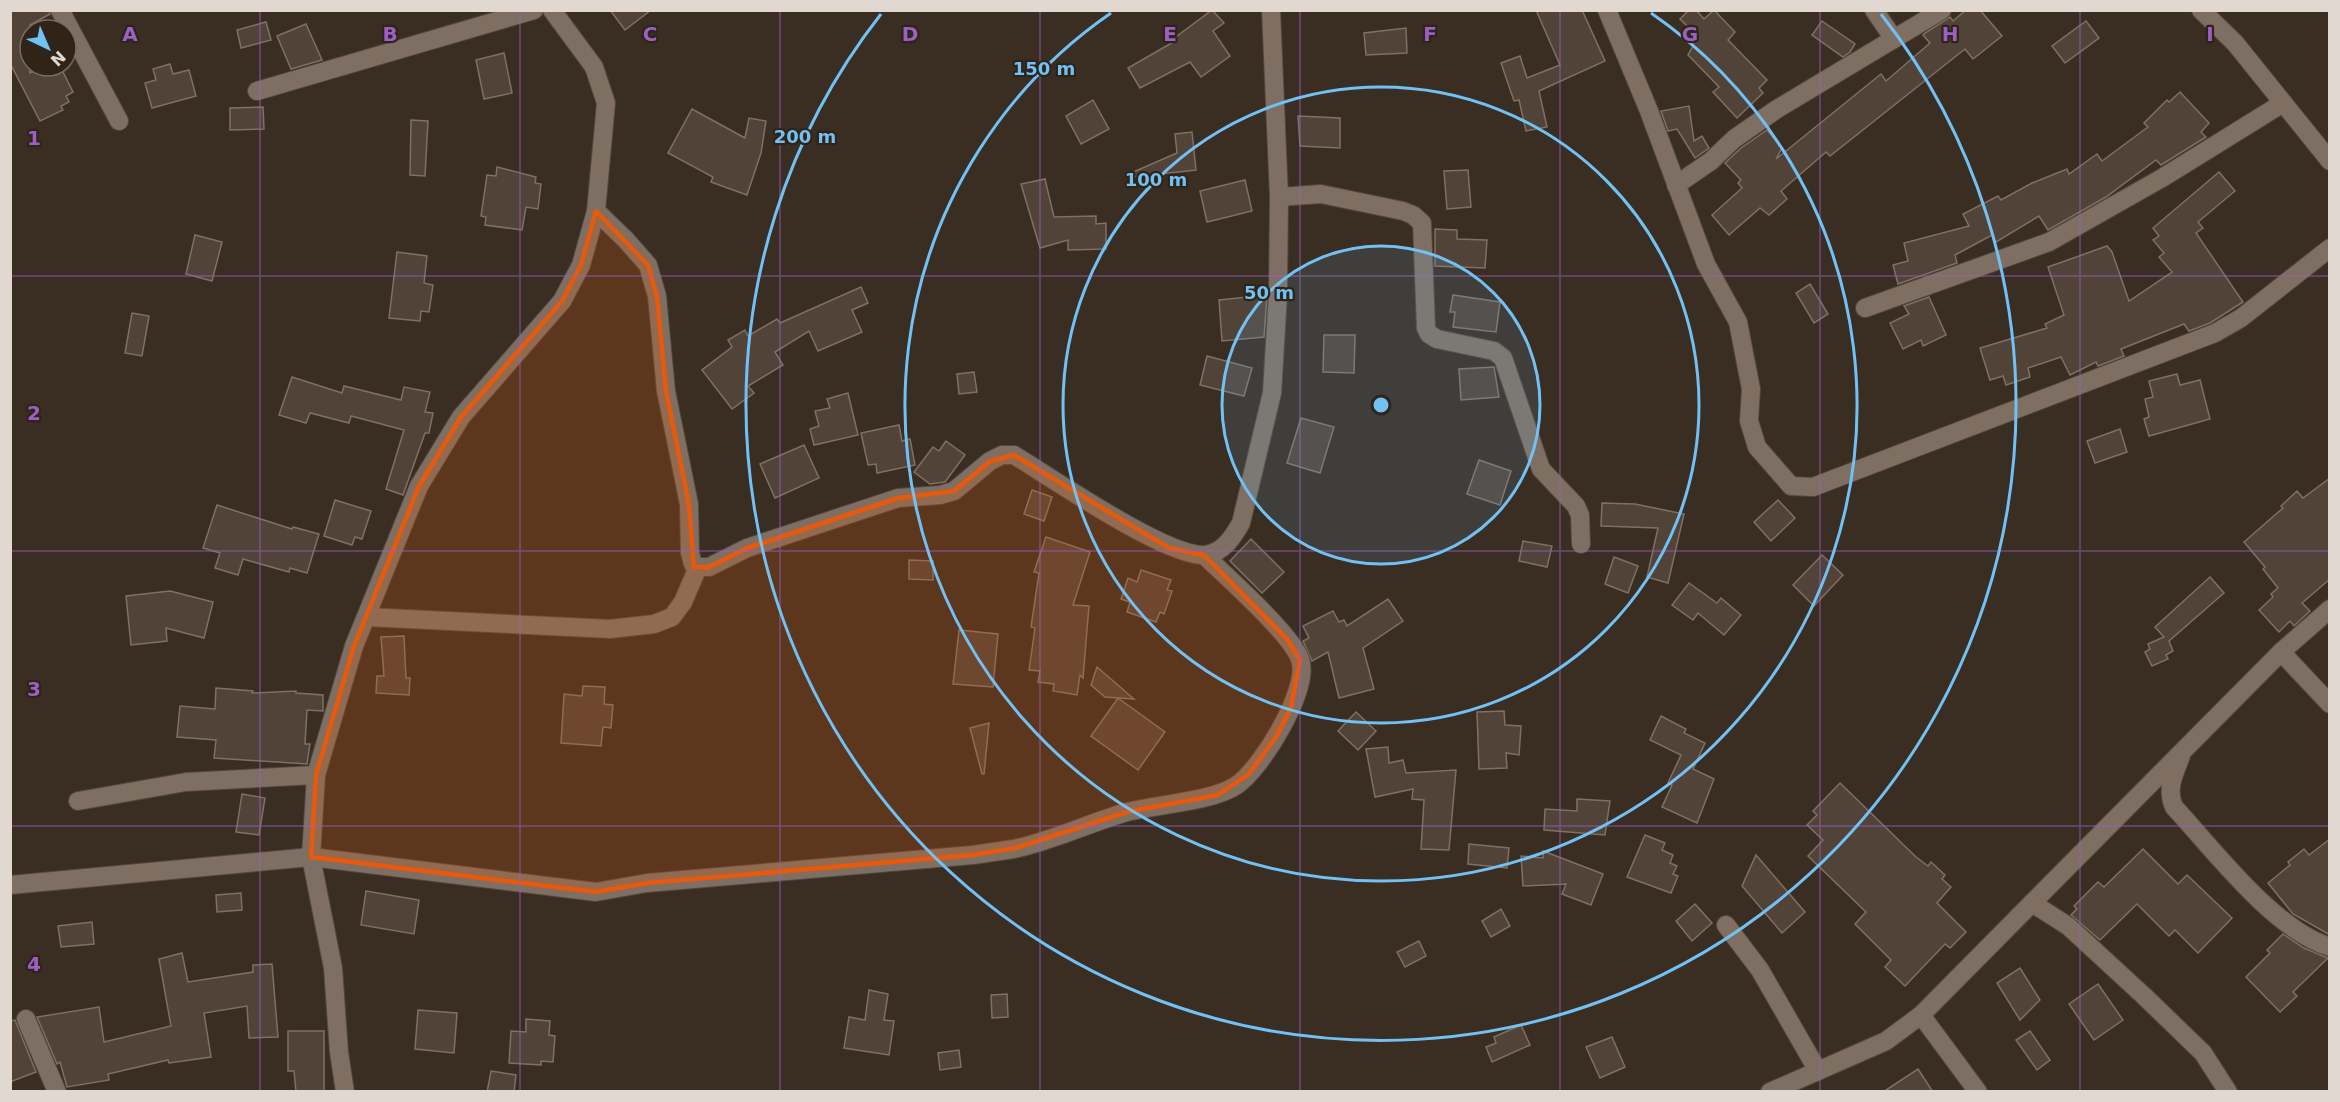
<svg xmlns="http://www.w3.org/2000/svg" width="2340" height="1102" font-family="'DejaVu Sans',sans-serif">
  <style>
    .building { fill: #514338; stroke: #7f7063; stroke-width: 1.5 }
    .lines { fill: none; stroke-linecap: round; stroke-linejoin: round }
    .street-casing { stroke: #53483f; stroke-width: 20 }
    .street { stroke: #7e6f62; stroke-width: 18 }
    .marked { fill: #e8590c; fill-opacity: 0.2; stroke: #e8590c; stroke-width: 4.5; stroke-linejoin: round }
    .grid { fill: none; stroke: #9a60c5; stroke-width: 1.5; stroke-opacity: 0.55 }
    .ring { fill: none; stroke: #72c1f5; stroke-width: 3 }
    .grid-label { font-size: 20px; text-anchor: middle; font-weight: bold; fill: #9a60c5; stroke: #302318; stroke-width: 4.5; stroke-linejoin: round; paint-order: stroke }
    .centre { fill: #72c1f5; stroke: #302318; stroke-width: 3 }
    .ring-label { font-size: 18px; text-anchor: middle; font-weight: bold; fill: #72c1f5; stroke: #302318; stroke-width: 4.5; stroke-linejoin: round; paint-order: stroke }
  </style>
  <rect width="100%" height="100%" fill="#3a2d22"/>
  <g class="building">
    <path d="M 10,10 L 49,10 L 50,14 L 30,25 L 30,73 L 44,66 L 60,66 L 73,92 L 66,96 L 69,102 L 61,106 L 63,110 L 40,121 L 10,63 Z"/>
    <path d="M 610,10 L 651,10 L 625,30 Z"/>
    <path d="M 1212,10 L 1224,23 L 1213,31 L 1230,56 L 1201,77 L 1190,62 L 1140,88 L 1128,68 L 1175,41 L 1173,39 Z"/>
    <path d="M 1536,10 L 1582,10 L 1605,61 L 1539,91 L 1547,127 L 1526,131 L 1519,100 L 1514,101 L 1501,63 L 1520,56 L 1527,78 L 1560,65 Z"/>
    <path d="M 1689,10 L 1696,10 L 1704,19 L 1714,10 L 1735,32 L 1728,40 L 1767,80 L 1759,88 L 1763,93 L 1737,118 L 1713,92 L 1719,87 L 1688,55 L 1693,46 L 1685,38 L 1692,31 L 1680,19 Z"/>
    <path d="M 1966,10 L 1980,10 L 2002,36 L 1973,59 L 1965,49 L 1830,156 L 1826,152 L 1781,191 L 1787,199 L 1769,215 L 1760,208 L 1729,235 L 1712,215 L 1742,188 L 1738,183 L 1741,180 L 1725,163 L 1741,148 L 1767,130 L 1782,148 L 1776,159 L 1881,74 L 1886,81 L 1930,43 L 1923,35 L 1925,33 L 1950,17 L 1953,21 Z"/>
    <path d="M 1822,21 L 1855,44 L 1850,52 L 1843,57 L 1812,35 Z"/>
    <path d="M 2086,21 L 2099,38 L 2065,63 L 2052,46 Z"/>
    <path d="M 266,22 L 271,40 L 241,48 L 237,30 Z"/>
    <path d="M 306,24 L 322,60 L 291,69 L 277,36 Z"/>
    <path d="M 1406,28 L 1407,53 L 1366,55 L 1364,33 Z"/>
    <path d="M 504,53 L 512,93 L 484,99 L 476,60 Z"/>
    <path d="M 170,64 L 173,74 L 189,70 L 196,96 L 152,108 L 145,83 L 156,80 L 153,69 Z"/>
    <path d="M 2180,92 L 2209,123 L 2201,132 L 2206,137 L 2161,165 L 2156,160 L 2106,197 L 2048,230 L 2039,216 L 1996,242 L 1992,235 L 1955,255 L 1957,263 L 1898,284 L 1893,265 L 1908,261 L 1904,243 L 1969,226 L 1963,214 L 1998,196 L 2001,200 L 2032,183 L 2067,169 L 2069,174 L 2097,154 L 2102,161 L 2148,127 L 2144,123 L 2167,100 L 2169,102 Z"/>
    <path d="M 1093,100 L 1109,129 L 1081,144 L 1066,116 Z"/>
    <path d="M 1689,106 L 1694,141 L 1702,136 L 1709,148 L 1695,158 L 1677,129 L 1668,131 L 1661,111 Z"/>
    <path d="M 263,107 L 264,129 L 230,130 L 230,108 Z"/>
    <path d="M 692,109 L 745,138 L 749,118 L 766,121 L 761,153 L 747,195 L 711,182 L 713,177 L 668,153 Z"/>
    <path d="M 1298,116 L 1340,118 L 1340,148 L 1300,146 Z"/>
    <path d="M 411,120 L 428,121 L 425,176 L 410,175 Z"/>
    <path d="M 1192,132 L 1196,170 L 1132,177 L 1131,173 L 1177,153 L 1175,134 Z"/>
    <path d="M 497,167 L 536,177 L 535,183 L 541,184 L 538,209 L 526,207 L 522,230 L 485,225 L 486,217 L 481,216 L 487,175 L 496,176 Z"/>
    <path d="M 1468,170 L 1471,207 L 1447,209 L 1444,171 Z"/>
    <path d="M 2219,172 L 2235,191 L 2198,222 L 2203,228 L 2196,233 L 2243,302 L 2210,323 L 2189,331 L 2184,324 L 2121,349 L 2124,356 L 2098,366 L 2096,362 L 2070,375 L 2061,357 L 2028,368 L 2030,377 L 2006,385 L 2003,376 L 1990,380 L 1980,348 L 2047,328 L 2045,324 L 2064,315 L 2048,267 L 2107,246 L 2112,252 L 2129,301 L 2172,272 L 2159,257 L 2164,253 L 2153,240 L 2159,236 L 2153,228 Z"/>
    <path d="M 1045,179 L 1054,217 L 1096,216 L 1096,224 L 1106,223 L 1106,249 L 1068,250 L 1068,240 L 1040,248 L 1021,184 Z"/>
    <path d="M 1245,180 L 1252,211 L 1207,222 L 1200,191 Z"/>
    <path d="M 1435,229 L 1457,230 L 1457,239 L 1487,240 L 1485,268 L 1435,266 Z"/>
    <path d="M 195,235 L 222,242 L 212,281 L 186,274 Z"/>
    <path d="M 397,252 L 427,256 L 424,283 L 433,285 L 429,312 L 421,311 L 420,321 L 389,318 Z"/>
    <path d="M 1810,284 L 1828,314 L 1814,323 L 1796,293 Z"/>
    <path d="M 861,287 L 868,303 L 852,310 L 862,332 L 818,351 L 809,331 L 775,352 L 783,365 L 748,386 L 754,393 L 732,409 L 702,370 L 732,347 L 728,340 L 745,330 L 748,336 L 777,319 L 780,323 Z"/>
    <path d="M 1267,295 L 1264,337 L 1222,341 L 1219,300 Z"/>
    <path d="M 1453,295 L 1500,302 L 1496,332 L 1453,327 L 1455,312 L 1450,312 Z"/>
    <path d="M 1929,297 L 1946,335 L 1923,346 L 1921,340 L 1903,349 L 1890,323 L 1909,314 L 1904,306 Z"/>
    <path d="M 132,313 L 149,316 L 142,356 L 125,353 Z"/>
    <path d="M 1324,335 L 1355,335 L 1354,373 L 1323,372 Z"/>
    <path d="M 1207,356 L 1252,368 L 1244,396 L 1200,385 Z"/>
    <path d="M 1494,367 L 1499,397 L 1461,400 L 1459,369 Z"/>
    <path d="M 974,372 L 977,392 L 959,394 L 957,374 Z"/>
    <path d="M 2177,374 L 2180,385 L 2200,380 L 2210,419 L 2149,436 L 2144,419 L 2149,417 L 2145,399 L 2153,397 L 2149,381 Z"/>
    <path d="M 292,377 L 342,393 L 344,386 L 401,400 L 404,387 L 430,392 L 425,412 L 433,413 L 429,433 L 425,433 L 403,495 L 386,489 L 404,430 L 351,416 L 349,423 L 310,413 L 306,423 L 279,415 Z"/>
    <path d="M 848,393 L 858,435 L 814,445 L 810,429 L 819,426 L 815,411 L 830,408 L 827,399 Z"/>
    <path d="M 1301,418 L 1334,427 L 1320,473 L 1287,463 Z"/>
    <path d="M 899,425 L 902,441 L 910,439 L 915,465 L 877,473 L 876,464 L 868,465 L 861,433 Z"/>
    <path d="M 2120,429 L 2127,452 L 2095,463 L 2087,441 Z"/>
    <path d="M 946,441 L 965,455 L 945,482 L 930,484 L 914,472 L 933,447 L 939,451 Z"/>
    <path d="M 804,445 L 819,478 L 775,498 L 760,464 Z"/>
    <path d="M 1479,460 L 1511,471 L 1500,505 L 1467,494 Z"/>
    <path d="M 2330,478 L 2330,579 L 2302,603 L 2310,611 L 2294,626 L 2290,621 L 2279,632 L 2259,610 L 2273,597 L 2271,594 L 2278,588 L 2263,569 L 2265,567 L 2244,542 L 2283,508 L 2281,506 L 2297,491 L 2303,498 Z"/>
    <path d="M 1032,490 L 1052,497 L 1044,521 L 1024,514 Z"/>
    <path d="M 335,500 L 371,511 L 362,539 L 355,537 L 352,545 L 324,536 Z"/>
    <path d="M 1778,500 L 1795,518 L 1771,541 L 1754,522 Z"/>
    <path d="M 1602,503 L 1635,504 L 1684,514 L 1668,583 L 1647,577 L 1658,528 L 1601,526 Z"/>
    <path d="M 217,505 L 292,529 L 293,527 L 319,534 L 307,573 L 290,568 L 289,572 L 243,559 L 238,575 L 215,568 L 220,553 L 203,548 Z"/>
    <path d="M 1046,537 L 1090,552 L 1073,605 L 1089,606 L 1083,678 L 1080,675 L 1077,695 L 1053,691 L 1054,684 L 1038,682 L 1040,671 L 1029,670 L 1035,628 L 1031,627 L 1039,573 L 1034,572 Z"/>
    <path d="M 1251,539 L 1284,572 L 1262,593 L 1230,561 Z"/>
    <path d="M 1523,541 L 1552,546 L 1547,567 L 1519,561 Z"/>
    <path d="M 1822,555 L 1843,575 L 1814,606 L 1793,585 Z"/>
    <path d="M 1614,557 L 1638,566 L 1628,593 L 1605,584 Z"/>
    <path d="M 909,560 L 933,561 L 933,580 L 909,579 Z"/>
    <path d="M 1141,570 L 1171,580 L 1167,590 L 1172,591 L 1164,614 L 1160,612 L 1156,622 L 1127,612 L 1130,602 L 1121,599 L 1128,578 L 1137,582 Z"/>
    <path d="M 2210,577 L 2224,593 L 2169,641 L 2173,651 L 2166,655 L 2168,659 L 2152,666 L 2145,652 L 2150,649 L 2148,644 L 2164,637 L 2155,627 Z"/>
    <path d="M 1689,583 L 1717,603 L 1721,598 L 1741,615 L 1724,635 L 1698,613 L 1693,620 L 1672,605 Z"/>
    <path d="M 170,591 L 213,602 L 204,638 L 166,628 L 167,641 L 131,645 L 126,596 Z"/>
    <path d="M 1388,599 L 1403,621 L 1363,648 L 1374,689 L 1339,698 L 1328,652 L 1312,661 L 1303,641 L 1309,638 L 1303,626 L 1333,611 L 1339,622 L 1344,620 L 1347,626 Z"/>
    <path d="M 959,630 L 998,634 L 993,687 L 953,684 Z"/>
    <path d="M 404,636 L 406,678 L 410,678 L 409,695 L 376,693 L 377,676 L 384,676 L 381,637 Z"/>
    <path d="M 1097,667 L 1134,699 L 1105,697 L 1091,685 Z"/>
    <path d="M 583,686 L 605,687 L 604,704 L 613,705 L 611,728 L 603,727 L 601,746 L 561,743 L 564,694 L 582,696 Z"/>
    <path d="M 216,688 L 253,691 L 252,693 L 296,691 L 296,693 L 323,695 L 323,711 L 307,710 L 305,744 L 310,744 L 307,764 L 214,758 L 216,740 L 177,737 L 180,706 L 215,709 Z"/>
    <path d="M 1118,698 L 1165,732 L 1138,770 L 1091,736 Z"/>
    <path d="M 1504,711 L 1505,725 L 1521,726 L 1519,755 L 1506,753 L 1507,768 L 1479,769 L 1477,712 Z"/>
    <path d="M 1356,712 L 1376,731 L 1358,750 L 1338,731 Z"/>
    <path d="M 1661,716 L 1686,729 L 1684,733 L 1705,743 L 1693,769 L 1714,779 L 1697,823 L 1662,807 L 1672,785 L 1668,783 L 1681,755 L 1650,740 Z"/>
    <path d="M 989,723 L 984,774 L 982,774 L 970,728 Z"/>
    <path d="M 1388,747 L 1389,763 L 1403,760 L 1406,773 L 1456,770 L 1449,850 L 1421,849 L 1424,800 L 1412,799 L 1413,789 L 1375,797 L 1366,749 Z"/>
    <path d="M 1840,783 L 1916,857 L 1928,866 L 1931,862 L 1945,875 L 1942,879 L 1951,887 L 1937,903 L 1966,932 L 1950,948 L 1945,944 L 1905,986 L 1885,967 L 1891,960 L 1855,924 L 1866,912 L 1808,856 L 1823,840 L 1807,825 L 1817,815 L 1813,811 Z"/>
    <path d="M 242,794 L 265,798 L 259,835 L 236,832 Z"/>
    <path d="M 1577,799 L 1610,801 L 1605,835 L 1544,830 L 1545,809 L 1577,811 Z"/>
    <path d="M 1645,835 L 1665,843 L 1662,850 L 1673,855 L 1670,863 L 1677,866 L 1673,874 L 1678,876 L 1671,893 L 1627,877 Z"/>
    <path d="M 2330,839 L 2330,935 L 2293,914 L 2268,883 L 2290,865 L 2288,862 L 2304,849 L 2309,855 Z"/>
    <path d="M 1469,844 L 1509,848 L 1507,868 L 1468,864 Z"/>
    <path d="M 2143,849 L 2178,884 L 2187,875 L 2232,918 L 2198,953 L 2175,930 L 2169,936 L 2137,904 L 2100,940 L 2071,915 L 2077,909 L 2074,906 L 2098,882 L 2104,887 Z"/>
    <path d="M 1543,851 L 1603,874 L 1591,905 L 1562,894 L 1566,884 L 1523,886 L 1521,856 L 1543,858 Z"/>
    <path d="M 1756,855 L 1805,912 L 1782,933 L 1742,886 Z"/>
    <path d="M 366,891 L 419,900 L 414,934 L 361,925 Z"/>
    <path d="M 241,893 L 242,910 L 217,912 L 216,895 Z"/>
    <path d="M 1695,904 L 1712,923 L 1692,941 L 1676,921 Z"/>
    <path d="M 1501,909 L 1510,926 L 1491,937 L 1482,921 Z"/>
    <path d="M 92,922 L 94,944 L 61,947 L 58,926 Z"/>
    <path d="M 2283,934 L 2304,948 L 2328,958 L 2293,992 L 2297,996 L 2280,1012 L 2246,977 L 2270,953 L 2267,950 Z"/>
    <path d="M 1419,941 L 1426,956 L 1405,967 L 1397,952 Z"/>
    <path d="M 182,953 L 188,982 L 253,972 L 253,965 L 272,964 L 278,1037 L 249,1038 L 247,1006 L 204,1013 L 211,1057 L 169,1063 L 168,1060 L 108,1074 L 109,1080 L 67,1087 L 60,1062 L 57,1064 L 37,1017 L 99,1007 L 104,1042 L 171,1026 L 159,959 Z"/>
    <path d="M 2020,968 L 2040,1000 L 2020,1020 L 1997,983 Z"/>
    <path d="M 2098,984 L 2123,1020 L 2094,1040 L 2069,1004 Z"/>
    <path d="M 869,990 L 888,994 L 884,1020 L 894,1021 L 889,1055 L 844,1048 L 849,1017 L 865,1020 Z"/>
    <path d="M 1007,994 L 1008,1017 L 992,1018 L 991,995 Z"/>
    <path d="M 418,1010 L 457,1013 L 454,1053 L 415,1049 Z"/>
    <path d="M 526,1019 L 550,1021 L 549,1035 L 555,1036 L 553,1062 L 541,1061 L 541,1065 L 509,1063 L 511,1031 L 526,1032 Z"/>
    <path d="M 15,1020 L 36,1072 L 10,1082 L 10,1021 Z"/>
    <path d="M 1521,1025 L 1530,1045 L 1492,1062 L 1486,1047 L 1496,1043 L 1494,1037 Z"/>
    <path d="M 288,1031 L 324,1031 L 324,1092 L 296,1092 L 294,1071 L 288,1071 Z"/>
    <path d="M 2030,1031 L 2050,1060 L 2037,1070 L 2016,1040 Z"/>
    <path d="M 1612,1037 L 1625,1067 L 1600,1078 L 1586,1047 Z"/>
    <path d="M 959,1050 L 961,1067 L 940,1070 L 938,1053 Z"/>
    <path d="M 1918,1069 L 1933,1092 L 1883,1092 Z"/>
    <path d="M 491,1071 L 516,1075 L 514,1092 L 487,1092 Z"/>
  </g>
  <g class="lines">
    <g class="street-casing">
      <g id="street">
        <path d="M 60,10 L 119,121"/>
        <path d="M 1607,10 L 1649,111 L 1706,264 L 1738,322 L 1751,389 L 1749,421 L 1757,447 L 1791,486 L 1813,487 L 2215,333 L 2241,318 L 2330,248"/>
        <path d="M 1874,10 L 1894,39"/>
        <path d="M 2201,10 L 2235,43 L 2330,161"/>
        <path d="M 257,91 L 534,10"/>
        <path d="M 1676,185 L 1711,161 L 1734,139 L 1777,109 L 1942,10"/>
        <path d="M 1279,197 L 1321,194 L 1403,211 L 1413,215 L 1422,223 L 1426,328 L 1429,334 L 1437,339 L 1494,351 L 1503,358 L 1541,469 L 1576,506 L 1580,515 L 1581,544"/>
        <path d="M 596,211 L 626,240 L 648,265 L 657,296 L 666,391 L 689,504 L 690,553 L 693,564 L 698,567 L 709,567 L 747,548 L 898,498 L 940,495 L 954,491 L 990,461 L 1002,455 L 1014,455 C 1052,478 1166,557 1205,555 C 1223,553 1233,537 1241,523 L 1272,393 L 1278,294 L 1279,197 L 1271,10"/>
        <path d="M 1865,308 L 2049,242 L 2162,178 L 2283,103"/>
        <path d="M 367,617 L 610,629 L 654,624 L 672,617 L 683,602 L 698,567"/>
        <path d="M 2281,652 L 2330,704"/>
        <path d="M 2181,756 C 2174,774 2166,789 2174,807 C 2214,850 2274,930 2330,947"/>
        <path d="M 78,801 L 186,782 L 316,775"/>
        <path d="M 10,885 L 311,857 L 596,892 L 647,883 L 973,855 C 987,853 1001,851 1014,849 C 1052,841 1089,823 1127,812 C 1158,804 1212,802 1237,785 C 1261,769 1311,688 1300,659 C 1291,634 1226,576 1204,555"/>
        <path d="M 2032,903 L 2068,926 L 2144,996 L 2203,1053 L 2228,1092"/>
        <path d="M 1726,925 L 1760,970 L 1818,1071"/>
        <path d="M 1921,1015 L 1978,1092"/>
        <path d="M 26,1019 L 57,1092"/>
        <path d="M 345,1092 L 339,1052 L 333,968 L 311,857 L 316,775 L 354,646 L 419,486 L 461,417 L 562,301 L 581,265 L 596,211 L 606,103 L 594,67 L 552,10"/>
        <path d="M 1770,1092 L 1886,1041 L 1921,1015 L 2281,652 L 2330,609"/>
      </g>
    </g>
    <use href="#street" class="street"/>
  </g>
  <path class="marked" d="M 596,211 L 648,265 L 657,296 L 666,391 L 689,504 L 694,567 L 709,567 L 747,548 L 898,498 L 954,491 L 990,461 L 1014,455 L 1169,548 L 1204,555 L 1288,640 L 1300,660 L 1291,708 L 1276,737 L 1249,774 L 1218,795 L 1127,812 L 1016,848 L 973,855 L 647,883 L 596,892 L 311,857 L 316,775 L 354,646 L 419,486 L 461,417 L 562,301 L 581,265 Z"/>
  <path class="grid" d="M 260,10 L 260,1092M 520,10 L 520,1092M 780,10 L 780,1092M 1040,10 L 1040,1092M 1300,10 L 1300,1092M 1560,10 L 1560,1092M 1820,10 L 1820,1092M 2080,10 L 2080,1092M 10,276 L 2330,276M 10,551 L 2330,551M 10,826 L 2330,826"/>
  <circle cx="1381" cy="405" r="159" fill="#72c1f5" fill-opacity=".12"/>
  <g class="ring">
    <circle cx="1381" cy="405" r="159"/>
    <circle cx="1381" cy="405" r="318"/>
    <path d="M1651 13A476 476 0 1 1 1111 13"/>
    <path d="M1881 14A635 635 0 1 1 881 14"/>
  </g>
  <g class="grid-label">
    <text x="130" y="41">A</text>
    <text x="390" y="41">B</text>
    <text x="650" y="41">C</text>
    <text x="910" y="41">D</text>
    <text x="1170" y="41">E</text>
    <text x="1430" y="41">F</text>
    <text x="1690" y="41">G</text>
    <text x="1950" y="41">H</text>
    <text x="2210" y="41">I</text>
    <text x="34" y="145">1</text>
    <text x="34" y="420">2</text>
    <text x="34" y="696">3</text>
    <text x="34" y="971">4</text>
  </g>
  <circle cx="1381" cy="405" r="9" class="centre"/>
  <g class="ring-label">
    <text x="1044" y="75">150 m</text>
    <text x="805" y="143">200 m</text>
    <text x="1156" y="186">100 m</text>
    <text x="1269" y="299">50 m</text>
  </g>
  <rect width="2340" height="1102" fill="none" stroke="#e1d8d2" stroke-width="24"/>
  <g transform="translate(48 48) rotate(136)"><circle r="28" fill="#302318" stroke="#776b62" stroke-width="1.5"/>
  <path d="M0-4.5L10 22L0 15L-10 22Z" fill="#72c1f5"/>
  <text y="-9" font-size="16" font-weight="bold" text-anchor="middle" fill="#e1d8d2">N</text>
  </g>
</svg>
